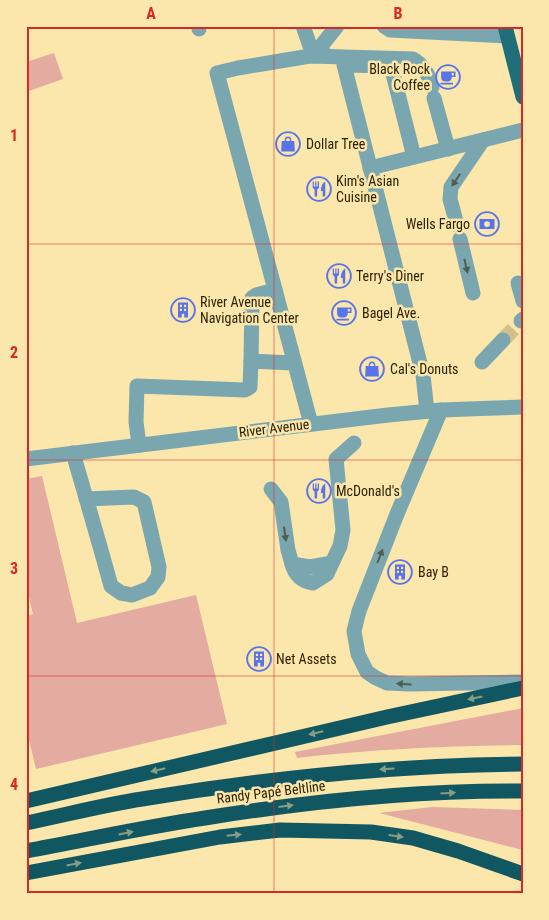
<svg xmlns="http://www.w3.org/2000/svg" width="549" height="920" font-family="'Roboto Condensed',sans-serif">
  <style>
    .green { fill: #e4aba1 }
    .lines { fill: none; stroke-linecap: round; stroke-linejoin: round }
    .minor-tunnel { stroke: #d2bf8a; stroke-width: 15; stroke-dasharray: 15 8; stroke-linecap: butt }
    .minor { stroke: #7aa7af; stroke-width: 15 }
    .major { stroke: #1f6e7a; stroke-width: 15 }
    .highway { stroke: #115761; stroke-width: 15 }
    .oneway { fill: #4f5e50 }
    .oneway2 { fill: #869e86 }
    .grid { fill: none; stroke: #d62828; stroke-width: 1; stroke-opacity: 0.55 }
    .labels { text-anchor: middle; stroke-width: 5; stroke-linejoin: round; paint-order: stroke }
    .poi-label { font-size: 14px; fill: #2c2203; stroke: #fbe6ac; text-anchor: start }
    .street-label { font-size: 14px; fill: #2c2203; stroke: #fbe6ac }
    .neatline { fill: none; stroke: #d62828; stroke-width: 2 }
    .grid-label { font-size: 16px; text-anchor: middle; font-weight: bold; fill: #d62828 }
  </style>
  <rect width="100%" height="100%" fill="#fbe6ac"/>
  <g class="green">
    <path d="M 54,53 L 63,79 L 26,92 L 26,62 Z"/>
    <path d="M 42,476 L 77,623 L 196,595 L 227,724 L 36,769 L 26,727 L 26,616 L 33,614 L 26,585 L 26,479 Z"/>
    <path d="M 523,708 L 523,745 C 447,746 372,749 297,758 L 295,752 Z"/>
    <path d="M 432,807 L 523,810 L 523,850 L 379,813 Z"/>
  </g>
  <g class="lines">
    <path class="minor-tunnel" d="M 503,340 L 521,321"/>
    <g class="minor">
      <path d="M 303,26 L 310,46 L 328,56"/>
      <path d="M 384,26 L 390,30 L 507,36"/>
      <path d="M 199,29 L 199,26"/>
      <path d="M 318,50 L 337,26"/>
      <path d="M 434,98 L 448,149"/>
      <path d="M 414,157 L 391,66 L 344,65 L 423,375 L 427,411"/>
      <path d="M 370,168 L 523,130"/>
      <path d="M 457,225 L 450,199 L 451,187 L 483,140"/>
      <path d="M 460,239 L 473,293"/>
      <path d="M 518,283 L 523,301"/>
      <path d="M 521,321 L 523,319"/>
      <path d="M 251,361 L 252,298 L 256,295 L 275,290"/>
      <path d="M 482,362 L 503,340"/>
      <path d="M 441,410 L 397,514 L 359,611 L 354,631 L 358,654 L 367,672 L 376,678 L 387,683 L 410,684 L 523,682"/>
      <path d="M 311,424 L 217,73 L 238,68 L 310,56 L 413,59 C 424,65 429,75 432,87"/>
      <path d="M 139,445 L 136,422 L 137,386 L 245,390 L 250,387 L 251,361 L 294,363"/>
      <path d="M 73,453 C 86,498 99,542 111,586 L 121,593 L 132,595 L 150,588 L 158,577 L 159,567 L 144,502 L 134,497 L 86,499"/>
      <path d="M 26,459 L 388,415 L 441,410 L 523,407"/>
      <path d="M 271,489 L 281,502 L 288,550 L 292,564 L 310,567 L 332,563 L 340,546 L 343,530 L 336,459 L 354,443"/>
      <path d="M 292,564 C 295,575 301,581 313,583 L 327,574 L 332,563"/>
    </g>
    <path class="major" d="M 505,26 L 523,97"/>
    <g class="highway">
      <path d="M 26,801 L 387,717 L 523,688"/>
      <path d="M 26,823 C 65,815 103,805 142,799 C 268,778 395,765 523,764"/>
      <path d="M 26,851 C 86,840 145,827 205,818 C 310,801 417,790 523,791"/>
      <path d="M 26,873 L 220,837 L 280,830 L 371,832 L 413,838 L 458,851 L 523,874"/>
    </g>
  </g>
  <defs><path id="oneway-solid" d="M-6-.8H1V-3.2L6.5 0L1 3.2V.8H-6Z" transform="scale(1.25)"/></defs>
  <g class="oneway">
    <use href="#oneway-solid" transform="translate(456 180) rotate(124)"/>
    <use href="#oneway-solid" transform="translate(466 266) rotate(77)"/>
    <use href="#oneway-solid" transform="translate(285 534) rotate(82)"/>
    <use href="#oneway-solid" transform="translate(380 556) rotate(-69)"/>
    <use href="#oneway-solid" transform="translate(404 684) rotate(-177)"/>
  </g>
  <g class="oneway2">
    <use href="#oneway-solid" transform="translate(475 698) rotate(168)"/>
    <use href="#oneway-solid" transform="translate(316 733) rotate(167)"/>
    <use href="#oneway-solid" transform="translate(387 769) rotate(176)"/>
    <use href="#oneway-solid" transform="translate(158 770) rotate(167)"/>
    <use href="#oneway-solid" transform="translate(448 793) rotate(-3)"/>
    <use href="#oneway-solid" transform="translate(286 806) rotate(-7)"/>
    <use href="#oneway-solid" transform="translate(126 833) rotate(-11)"/>
    <use href="#oneway-solid" transform="translate(234 835) rotate(-6)"/>
    <use href="#oneway-solid" transform="translate(396 836) rotate(8)"/>
    <use href="#oneway-solid" transform="translate(74 864) rotate(-11)"/>
  </g>
  <path class="grid" d="M 274,26 L 274,894M 26,244 L 523,244M 26,460 L 523,460M 26,676 L 523,676"/>
  <defs>
    <g id="cafe-ring" transform="scale(1.25)"><circle r="9.5" fill="#fbe6ac" stroke="#5874ea" stroke-width="1.5"/><path d="M-5.5-4.5H6V0H3Q3 3.5 0 3.5H-2.5Q-5.5 3.5-5.5 0ZM3-3.2v2h1.7v-2ZM-6 4.5H4V6H-6Z" fill="#5874ea"/></g>
    <g id="shop-ring" transform="scale(1.25)"><circle r="9.5" fill="#fbe6ac" stroke="#5874ea" stroke-width="1.5"/><path d="M-5-2.5h2.3a2.7 3.5 0 0 1 5.4 0H5L5.5 6h-11ZM-1.5-2.5h3a1.5 2.3 0 0 0-3 0Z" fill="#5874ea"/></g>
    <g id="restaurant-ring" transform="scale(1.25)"><circle r="9.5" fill="#fbe6ac" stroke="#5874ea" stroke-width="1.5"/><path d="M-5-6h1v4h1v-4h1v4h1v-4h1v5L-1.5 .5V6h-2V.5L-5-1ZM5-6V6H3V1.5H1.5Q1.5-4 5-6Z" fill="#5874ea"/></g>
    <g id="bank-ring" transform="scale(1.25)"><circle r="9.5" fill="#fbe6ac" stroke="#5874ea" stroke-width="1.5"/><path d="M-6-4H6V4H-6ZM0-2.3a2.3 2.3 0 1 0 0 4.6a2.3 2.3 0 1 0 0-4.6Z" fill="#5874ea"/></g>
    <g id="building-ring" transform="scale(1.25)"><circle r="9.5" fill="#fbe6ac" stroke="#5874ea" stroke-width="1.5"/><path d="M-4-6H4V6H1V3H-1V6H-4ZM-2.5-4.3h1.7v1.8h-1.7ZM.8-4.3h1.7v1.8H.8ZM-2.5-1h1.7V.8h-1.7ZM.8-1h1.7V.8H.8Z" fill="#5874ea"/></g>
  </defs>
  <g fill-rule="evenodd">
    <use href="#cafe-ring" x="448" y="77"/>
    <use href="#shop-ring" x="288" y="144"/>
    <use href="#restaurant-ring" x="319" y="189"/>
    <use href="#bank-ring" x="487" y="224"/>
    <use href="#restaurant-ring" x="339" y="276"/>
    <use href="#building-ring" x="183" y="310"/>
    <use href="#cafe-ring" x="344" y="313"/>
    <use href="#shop-ring" x="372" y="369"/>
    <use href="#restaurant-ring" x="319" y="491"/>
    <use href="#building-ring" x="400" y="572"/>
    <use href="#building-ring" x="259" y="659"/>
  </g>
  <g class="labels">
    <g class="poi-label">
      <text x="430" y="74" text-anchor="end">Black Rock<tspan x="430" dy="16">Coffee</tspan></text>
      <text x="306" y="149">Dollar Tree</text>
      <text x="336" y="186">Kim's Asian<tspan x="336" dy="16">Cuisine</tspan></text>
      <text x="470" y="229" text-anchor="end">Wells Fargo</text>
      <text x="356" y="281">Terry's Diner</text>
      <text x="200" y="307">River Avenue<tspan x="200" dy="16">Navigation Center</tspan></text>
      <text x="362" y="318">Bagel Ave.</text>
      <text x="390" y="374">Cal's Donuts</text>
      <text x="336" y="496">McDonald's</text>
      <text x="418" y="577">Bay B</text>
      <text x="276" y="664">Net Assets</text>
    </g>
    <g class="street-label">
      <text transform="translate(274 428) rotate(-7)" y="5">River Avenue</text>
      <text transform="translate(271 792) rotate(-7)" y="5">Randy Papé Beltline</text>
    </g>
  </g>
  <rect width="549" height="920" fill="none" stroke="#fbe6ac" stroke-width="55"/>
  <rect x="28" y="28" width="494" height="864" class="neatline"/>
  <g class="grid-label">
    <text x="151" y="19">A</text>
    <text x="398" y="19">B</text>
    <text x="14" y="141">1</text>
    <text x="14" y="358">2</text>
    <text x="14" y="574">3</text>
    <text x="14" y="790">4</text>
  </g>
</svg>
